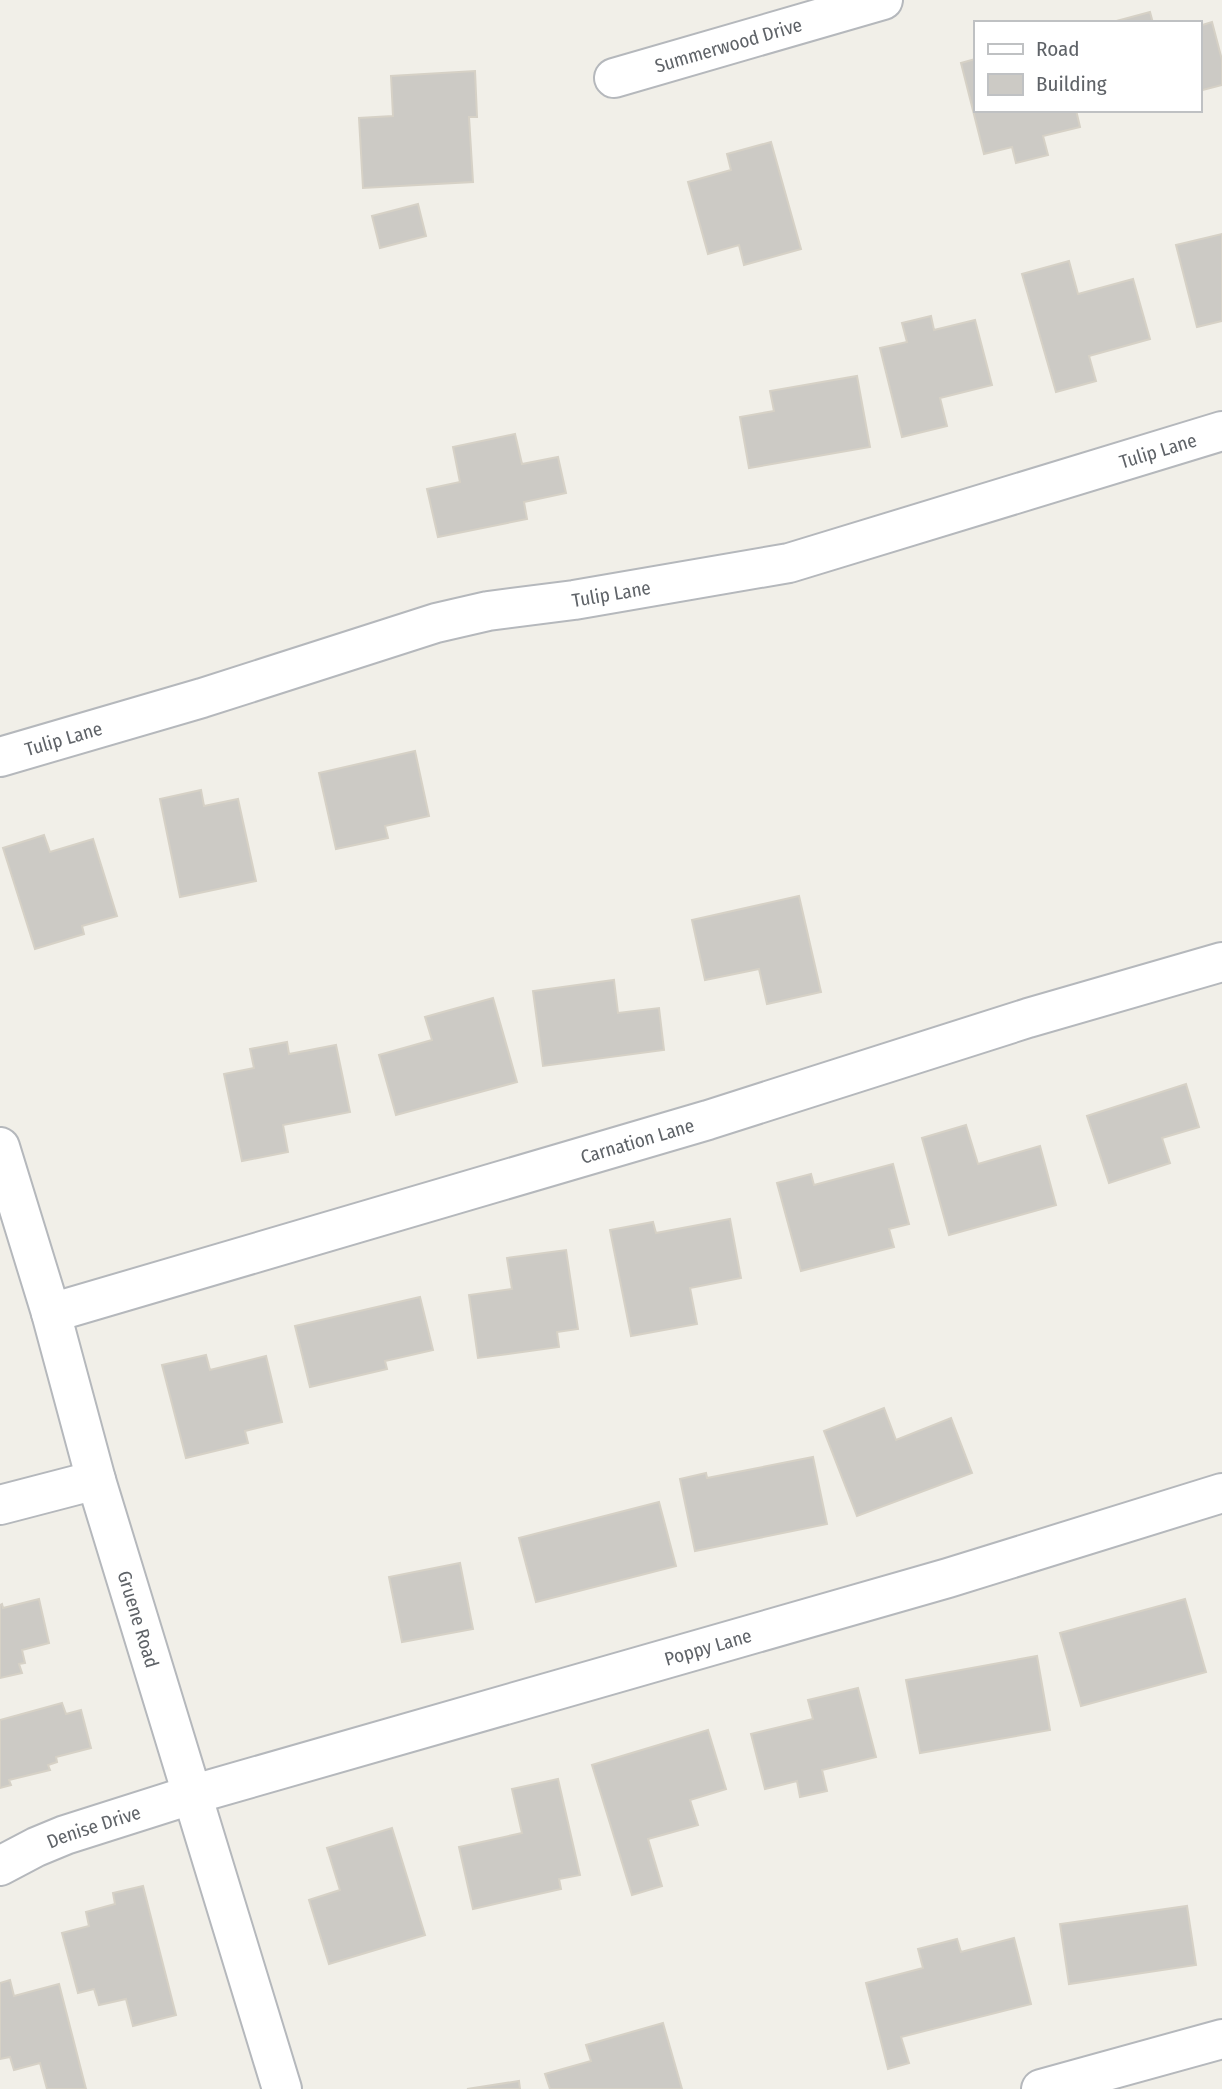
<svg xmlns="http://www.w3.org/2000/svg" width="1222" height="2089" font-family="'Fira Sans Condensed',sans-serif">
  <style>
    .building { fill: #cccac5; stroke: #d6d1c6; stroke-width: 2 }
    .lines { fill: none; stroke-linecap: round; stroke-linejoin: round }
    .minor-casing { stroke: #b5b8bc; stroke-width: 42 }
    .minor { stroke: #fff; stroke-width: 38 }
    .labels { text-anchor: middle; stroke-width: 5; stroke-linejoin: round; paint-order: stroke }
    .street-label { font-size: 19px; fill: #5f6368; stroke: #fff }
  </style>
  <rect width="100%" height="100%" fill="#f1efe8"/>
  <g class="building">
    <path d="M 1150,12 L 1153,23 L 1109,23 Z"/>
    <path d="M 1212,22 L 1222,60 L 1222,85 L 1199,91 L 1199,26 Z"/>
    <path d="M 975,59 L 975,110 L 1076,110 L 1080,127 L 1043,136 L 1048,155 L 1016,163 L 1012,147 L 984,154 L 961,63 Z"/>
    <path d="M 475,71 L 477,117 L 469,117 L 473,182 L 363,188 L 359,118 L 393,116 L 391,76 Z"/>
    <path d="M 771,142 L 801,249 L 744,265 L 739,245 L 708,254 L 688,182 L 731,170 L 727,154 Z"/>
    <path d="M 418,204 L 426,236 L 380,248 L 372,216 Z"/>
    <path d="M 1222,234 L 1222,321 L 1197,327 L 1176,245 Z"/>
    <path d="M 1069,261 L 1078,294 L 1133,279 L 1150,339 L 1089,356 L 1096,381 L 1056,392 L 1022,274 Z"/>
    <path d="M 931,316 L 934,330 L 975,320 L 992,385 L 940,398 L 947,426 L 902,437 L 880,348 L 907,342 L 902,323 Z"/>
    <path d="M 857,376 L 870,447 L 749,468 L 740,417 L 774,411 L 770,391 Z"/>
    <path d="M 515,434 L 522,464 L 558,457 L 566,493 L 524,502 L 527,519 L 438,537 L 427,489 L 460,482 L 453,447 Z"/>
    <path d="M 415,751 L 429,816 L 385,826 L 388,838 L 336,849 L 319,773 Z"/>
    <path d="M 201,790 L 204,806 L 238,799 L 256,881 L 180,897 L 160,799 Z"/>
    <path d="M 44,835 L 50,852 L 93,839 L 117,916 L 82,926 L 84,934 L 35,949 L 3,848 Z"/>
    <path d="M 799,896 L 821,992 L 767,1004 L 759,969 L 705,980 L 692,920 Z"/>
    <path d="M 614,980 L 618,1013 L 659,1008 L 664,1050 L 543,1066 L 533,991 Z"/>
    <path d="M 493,998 L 517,1082 L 396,1115 L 379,1055 L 432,1040 L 425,1017 Z"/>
    <path d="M 287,1042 L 289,1054 L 336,1045 L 350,1112 L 283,1125 L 288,1152 L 242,1161 L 224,1074 L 254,1068 L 250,1049 Z"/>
    <path d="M 1186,1084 L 1199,1127 L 1162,1138 L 1170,1163 L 1109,1183 L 1087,1116 Z"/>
    <path d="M 966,1125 L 978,1164 L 1040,1146 L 1056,1205 L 949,1235 L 922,1138 Z"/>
    <path d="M 893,1164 L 909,1224 L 889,1229 L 894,1247 L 801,1271 L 777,1183 L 811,1174 L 814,1185 Z"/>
    <path d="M 730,1219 L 741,1278 L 690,1288 L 697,1324 L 631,1336 L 610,1230 L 653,1222 L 656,1233 Z"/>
    <path d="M 566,1250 L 578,1329 L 557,1332 L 559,1347 L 478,1358 L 469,1295 L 512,1289 L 507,1258 Z"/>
    <path d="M 420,1297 L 433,1350 L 385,1361 L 387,1369 L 310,1387 L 295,1326 Z"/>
    <path d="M 206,1355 L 210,1370 L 266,1356 L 282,1422 L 245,1431 L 248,1443 L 186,1458 L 162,1365 Z"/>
    <path d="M 884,1408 L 896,1440 L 951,1418 L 972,1473 L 857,1516 L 824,1431 Z"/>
    <path d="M 813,1457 L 827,1524 L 695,1551 L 680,1479 L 706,1473 L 707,1478 Z"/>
    <path d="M 659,1502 L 676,1566 L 536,1602 L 519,1538 Z"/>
    <path d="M 460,1563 L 473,1629 L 402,1642 L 389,1577 Z"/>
    <path d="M 39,1599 L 49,1643 L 22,1650 L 25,1663 L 19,1664 L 22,1673 L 0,1678 L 0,1605 L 2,1604 L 3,1608 Z"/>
    <path d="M 1185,1599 L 1206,1672 L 1081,1706 L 1060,1633 Z"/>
    <path d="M 1037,1656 L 1050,1730 L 920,1753 L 906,1680 Z"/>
    <path d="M 858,1688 L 876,1757 L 822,1770 L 827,1791 L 800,1797 L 797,1781 L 765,1789 L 751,1734 L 813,1719 L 808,1700 Z"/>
    <path d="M 62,1703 L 66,1714 L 81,1710 L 91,1748 L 56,1757 L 57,1762 L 48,1765 L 50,1770 L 9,1780 L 11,1785 L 0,1788 L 0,1720 Z"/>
    <path d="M 708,1730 L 726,1789 L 690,1800 L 698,1825 L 648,1839 L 662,1886 L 632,1895 L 592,1765 Z"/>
    <path d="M 558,1779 L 580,1875 L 559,1879 L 561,1889 L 473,1909 L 459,1847 L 522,1833 L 512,1789 Z"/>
    <path d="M 392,1828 L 425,1935 L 329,1964 L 309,1900 L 340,1890 L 327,1848 Z"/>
    <path d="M 143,1886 L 176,2015 L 133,2026 L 126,1999 L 99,2005 L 94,1989 L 78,1993 L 62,1933 L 89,1926 L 86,1912 L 115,1904 L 113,1893 Z"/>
    <path d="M 1187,1906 L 1196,1965 L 1069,1984 L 1060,1924 Z"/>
    <path d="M 1014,1938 L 1031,2004 L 901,2037 L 909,2063 L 888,2069 L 866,1983 L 923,1968 L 918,1949 L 957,1939 L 961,1952 Z"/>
    <path d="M 10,1980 L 14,1996 L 59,1984 L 86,2089 L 47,2089 L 40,2063 L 14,2070 L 10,2057 L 0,2059 L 0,1983 Z"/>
    <path d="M 663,2023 L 682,2089 L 550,2089 L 545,2074 L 591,2061 L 586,2045 Z"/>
    <path d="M 519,2081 L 520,2089 L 467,2089 Z"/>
  </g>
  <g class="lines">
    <g class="minor-casing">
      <g id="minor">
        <path id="s1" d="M 614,78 L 883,0"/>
        <path id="s2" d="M 0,757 L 202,698 L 436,623 L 488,611 L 574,600 L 789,563 L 1222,431"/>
        <path id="s3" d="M 0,1147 L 51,1313 L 96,1480 L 282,2089"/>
        <path id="s4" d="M 51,1313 L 708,1120 L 1028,1018 L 1222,962"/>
        <path d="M 0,1505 L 96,1480"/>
        <path id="s5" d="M 0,1866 L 36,1847 L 65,1835 L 191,1795 L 948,1578 L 1222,1493"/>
        <path d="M 1041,2089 L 1222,2039"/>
      </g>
    </g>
    <use href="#minor" class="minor"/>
  </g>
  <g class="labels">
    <g class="street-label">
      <text dy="7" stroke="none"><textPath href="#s1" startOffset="119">Summerwood Drive</textPath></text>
      <text dy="7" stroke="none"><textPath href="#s2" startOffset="1200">Tulip Lane</textPath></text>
      <text dy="7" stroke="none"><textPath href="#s2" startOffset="634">Tulip Lane</textPath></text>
      <text dy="7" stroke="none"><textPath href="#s2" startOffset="66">Tulip Lane</textPath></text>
      <text dy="7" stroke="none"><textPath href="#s4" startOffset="611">Carnation Lane</textPath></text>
      <text dy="7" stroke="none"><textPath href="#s3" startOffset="492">Gruene Road</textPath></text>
      <text dy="7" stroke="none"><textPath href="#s5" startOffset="742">Poppy Lane</textPath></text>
      <text dy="7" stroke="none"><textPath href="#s5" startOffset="102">Denise Drive</textPath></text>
    </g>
  </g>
  <rect x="974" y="21" width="228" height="91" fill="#ffffff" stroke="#bfc1c3" stroke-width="2"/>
  <rect x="988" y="44" width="35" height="10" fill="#ffffff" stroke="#bfc1c3" stroke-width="2"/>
  <text x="1036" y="56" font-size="21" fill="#5f6368">Road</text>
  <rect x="988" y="74" width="35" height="21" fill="#cccac5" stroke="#bfc1c3" stroke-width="2"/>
  <text x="1036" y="91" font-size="21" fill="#5f6368">Building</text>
</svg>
